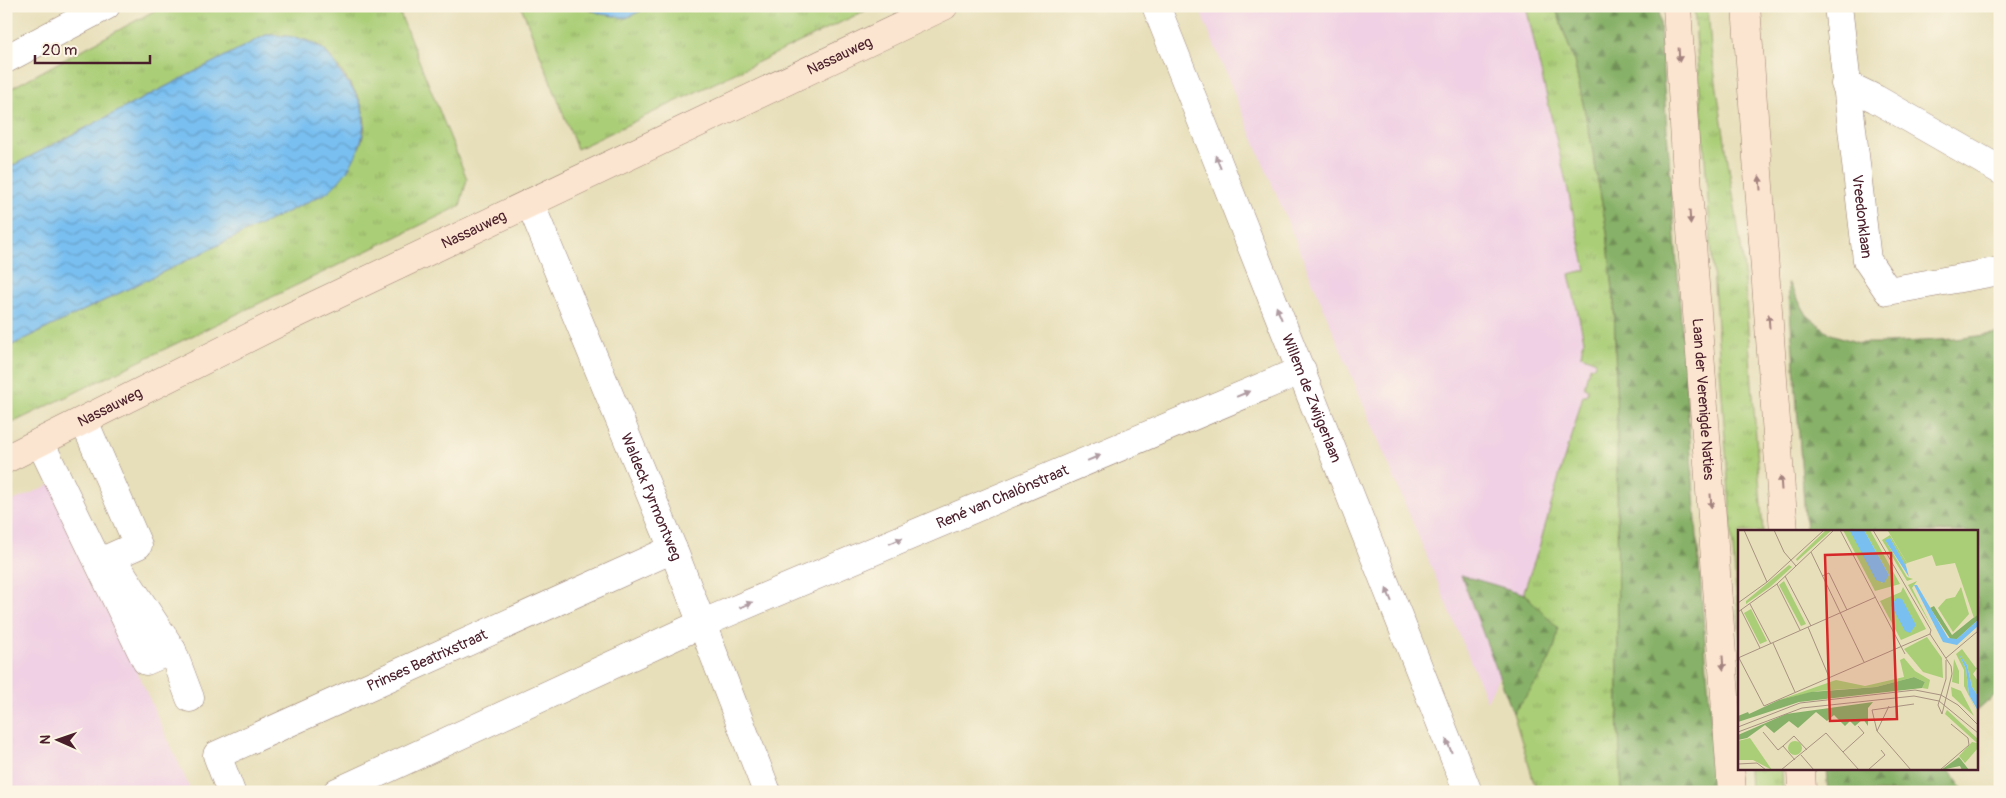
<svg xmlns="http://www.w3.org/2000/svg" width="2006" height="798" font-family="Pangolin,sans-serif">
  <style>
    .built { fill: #f0d0e4 }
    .grass { fill: url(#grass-tufts); stroke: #7a7651 }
    .forest { fill: url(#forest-firs); stroke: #68684a }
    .water { fill: url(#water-waves); stroke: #62708e }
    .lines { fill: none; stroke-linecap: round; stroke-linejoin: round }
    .street-casing { stroke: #987f72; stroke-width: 29 }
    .secondary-casing { stroke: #987f72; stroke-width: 29 }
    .street { stroke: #fff; stroke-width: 28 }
    .secondary { stroke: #fce5d0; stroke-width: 28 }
    .oneway { fill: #a3827e }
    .oneway2 { fill: #ae9aa0 }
    .labels { text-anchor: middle; stroke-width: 5; stroke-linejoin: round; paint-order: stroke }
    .street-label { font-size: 15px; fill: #4a1f2b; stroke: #fcf5e5 }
    .inset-road { fill: none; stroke: #a89281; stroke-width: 1 }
    .view { fill: #d62828; fill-opacity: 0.15; stroke: #d62828; stroke-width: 2.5 }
    .inset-edge { fill: none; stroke: #4a1f2b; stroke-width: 2.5 }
  </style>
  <defs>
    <pattern id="grass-tufts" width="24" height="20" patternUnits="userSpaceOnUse" patternTransform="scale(1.25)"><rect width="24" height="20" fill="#aace77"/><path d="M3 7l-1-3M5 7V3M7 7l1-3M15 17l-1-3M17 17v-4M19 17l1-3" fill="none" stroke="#94b067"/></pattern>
    <pattern id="forest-firs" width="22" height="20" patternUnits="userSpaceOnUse" patternTransform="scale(1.25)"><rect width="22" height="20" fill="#87b168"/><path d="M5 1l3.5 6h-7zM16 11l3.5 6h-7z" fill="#708f56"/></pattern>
    <pattern id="water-waves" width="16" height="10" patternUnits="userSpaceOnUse" patternTransform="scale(1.25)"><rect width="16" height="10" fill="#79c0f1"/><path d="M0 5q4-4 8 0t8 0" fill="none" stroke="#659bc3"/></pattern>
  </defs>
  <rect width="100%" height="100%" fill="#fcf5e5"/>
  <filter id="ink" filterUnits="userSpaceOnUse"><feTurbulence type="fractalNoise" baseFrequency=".02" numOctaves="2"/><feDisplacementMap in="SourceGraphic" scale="10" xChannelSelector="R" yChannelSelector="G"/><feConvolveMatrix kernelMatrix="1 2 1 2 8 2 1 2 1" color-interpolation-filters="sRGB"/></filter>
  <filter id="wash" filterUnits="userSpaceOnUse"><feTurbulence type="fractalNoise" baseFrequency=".0096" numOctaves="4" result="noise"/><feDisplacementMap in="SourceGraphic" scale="20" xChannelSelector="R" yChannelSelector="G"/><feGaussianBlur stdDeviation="1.12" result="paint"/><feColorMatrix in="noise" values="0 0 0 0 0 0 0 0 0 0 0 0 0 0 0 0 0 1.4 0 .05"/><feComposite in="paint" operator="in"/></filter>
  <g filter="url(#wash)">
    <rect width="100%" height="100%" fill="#e7dfba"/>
    <g class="built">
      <path d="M 1198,6 L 1560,6 L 1610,444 L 1487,701 Z"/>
      <path d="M 52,484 L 189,786 L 188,792 L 6,792 L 6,504 Z"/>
    </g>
    <g class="grass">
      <path d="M 163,6 L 397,6 L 467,179 L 460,206 L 6,426 L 6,348 L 326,193 C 344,172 362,155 365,124 C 365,118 362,107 360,101 C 357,92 330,54 322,48 C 307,37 284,35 266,35 L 6,169 L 6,91 Z"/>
      <path d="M 521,6 L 583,6 L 588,10 L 626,18 L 651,6 L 875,6 L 577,149 Z"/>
      <path d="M 1526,6 L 1555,6 L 1574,61 L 1591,141 L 1607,232 L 1614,301 L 1617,426 L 1618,714 L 1622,792 L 1537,792 L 1513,713 L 1541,676 L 1524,591 L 1540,544 L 1568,445 L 1570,443 L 1583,395 L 1586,395 L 1588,389 L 1584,387 L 1590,366 L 1594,367 L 1596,361 L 1581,355 L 1584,340 L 1569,274 L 1586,270 Z"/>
      <path d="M 1694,6 L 1708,6 L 1711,49 L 1743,260 L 1763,532 L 1740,532 L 1740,646 Z"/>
      <path d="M 1749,769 L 1782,769 L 1783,792 L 1750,792 Z"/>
    </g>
    <g class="forest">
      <path d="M 1555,6 L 1659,6 L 1664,89 L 1716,792 L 1622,792 L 1618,714 L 1617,426 L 1614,301 L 1607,232 L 1591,141 L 1574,61 Z"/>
      <path d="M 1788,282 L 1807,315 L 1831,334 L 1859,343 L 1886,343 L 1955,339 L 2000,333 L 2000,402 L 1992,408 L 2000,416 L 2000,691 L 1977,711 L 1977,532 L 1806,532 Z"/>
      <path d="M 1461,575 L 1525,594 L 1558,628 C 1556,661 1532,688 1513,713 Z"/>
      <path d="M 1826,769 L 1948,769 L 1965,792 L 1828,792 Z"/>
    </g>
    <g class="water">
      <path d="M 583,6 L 651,6 L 626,18 L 601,14 Z"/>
      <path d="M 266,35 C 284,35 306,37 321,48 C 330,54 336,66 342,75 C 348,83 355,91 359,100 C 374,131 351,175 326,193 L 6,348 L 6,169 Z"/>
    </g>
  </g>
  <g filter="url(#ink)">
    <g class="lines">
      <g class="street-casing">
        <g id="street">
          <path id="s1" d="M 1156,6 L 1468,792"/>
          <path id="s2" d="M 1838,6 L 1867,260 L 1888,291 L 2000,271"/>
          <path d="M 6,59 L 106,6"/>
          <path d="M 1845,84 L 1876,99 L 2000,170"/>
          <path id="s3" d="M 530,203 L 673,549 L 767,792"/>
          <path d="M 84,421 L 138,545 L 111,557 L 172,650"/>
          <path d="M 40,442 L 146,661 L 172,650 L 190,698"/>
          <path id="s4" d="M 231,792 L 217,755 L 673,549"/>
          <path id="s5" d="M 337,792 L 701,624 L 1302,370"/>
        </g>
      </g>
      <g class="secondary-casing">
        <g id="secondary">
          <path id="s6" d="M 1677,6 L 1687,175 L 1732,792"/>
          <path d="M 1746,6 L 1784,532"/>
          <path id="s7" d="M 6,459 L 292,316 L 944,6"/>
          <path d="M 1801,769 L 1802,792"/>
        </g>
      </g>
      <use href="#street" class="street"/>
      <use href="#secondary" class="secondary"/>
    </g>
    <defs><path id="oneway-solid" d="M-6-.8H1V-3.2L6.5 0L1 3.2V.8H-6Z" transform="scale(1.25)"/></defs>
    <g class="oneway">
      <use href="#oneway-solid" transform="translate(1679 55) rotate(87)"/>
      <use href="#oneway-solid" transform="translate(1760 183) rotate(-94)"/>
      <use href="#oneway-solid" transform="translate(1690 217) rotate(86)"/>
      <use href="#oneway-solid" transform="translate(1769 321) rotate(-94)"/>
      <use href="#oneway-solid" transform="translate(1781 483) rotate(-94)"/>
      <use href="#oneway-solid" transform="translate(1711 501) rotate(86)"/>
      <use href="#oneway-solid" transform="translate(1723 663) rotate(86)"/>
    </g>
    <g class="oneway2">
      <use href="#oneway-solid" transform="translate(1218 162) rotate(-112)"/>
      <use href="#oneway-solid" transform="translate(1279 313) rotate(-112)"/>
      <use href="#oneway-solid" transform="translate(1243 394) rotate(-23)"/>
      <use href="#oneway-solid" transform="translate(1094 458) rotate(-23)"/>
      <use href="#oneway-solid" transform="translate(896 541) rotate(-23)"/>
      <use href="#oneway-solid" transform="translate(1389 595) rotate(-112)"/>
      <use href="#oneway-solid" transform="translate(746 605) rotate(-23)"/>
      <use href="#oneway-solid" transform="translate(1449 746) rotate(-112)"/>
    </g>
  </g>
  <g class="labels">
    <g class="street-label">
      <text dy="5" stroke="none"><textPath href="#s7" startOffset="926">Nassauweg</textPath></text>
      <text dy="5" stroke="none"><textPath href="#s2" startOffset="212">Vreedonklaan</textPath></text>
      <text dy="5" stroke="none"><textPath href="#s7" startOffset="521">Nassauweg</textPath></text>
      <text dy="5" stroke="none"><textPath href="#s1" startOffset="422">Willem de Zwijgerlaan</textPath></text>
      <text dy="5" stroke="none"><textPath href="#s6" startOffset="394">Laan der Verenigde Naties</textPath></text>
      <text dy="5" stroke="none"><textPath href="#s7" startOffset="116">Nassauweg</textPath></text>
      <text dy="5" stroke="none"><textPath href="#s3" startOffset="318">Waldeck Pyrmontweg</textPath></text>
      <text dy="5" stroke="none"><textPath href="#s5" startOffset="728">René van Chalônstraat</textPath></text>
      <text dy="5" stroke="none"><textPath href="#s4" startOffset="270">Prinses Beatrixstraat</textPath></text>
    </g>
  </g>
  <g transform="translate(1738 530)">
    <rect width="240" height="240" fill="#e7dfba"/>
    <path d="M 88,0 L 94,0 L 59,31 L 58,29 ZM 105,0 L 112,0 L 144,53 L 151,45 L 126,0 L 132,0 L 162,54 L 137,61 ZM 152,5 L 169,33 L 167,35 L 152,8 L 148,11 L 169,47 L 175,49 L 169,51 L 144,10 ZM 51,35 L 54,37 L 32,57 L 8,74 L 8,71 ZM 46,51 L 68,94 L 63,96 L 41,55 ZM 179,51 L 174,58 L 195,99 L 170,55 ZM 165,57 L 188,99 L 163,110 L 142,71 L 163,62 ZM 223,57 L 231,84 L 215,102 L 200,78 L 208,69 L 217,67 ZM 13,79 L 29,111 L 22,114 L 6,83 ZM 189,107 L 204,128 L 205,148 L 185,142 L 166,119 ZM 224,119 L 238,138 L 240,137 L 235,144 L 240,151 L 240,166 L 234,157 L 229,135 L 222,126 L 228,139 L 231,165 L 240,184 L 226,156 L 226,140 L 218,124 ZM 166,128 L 177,141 L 192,150 L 190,159 L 184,158 L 187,152 L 176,147 L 138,157 L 80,161 L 41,170 L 98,150 L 127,156 L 166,147 L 162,130 ZM 216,129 L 221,141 L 221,154 L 214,152 ZM 213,157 L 223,161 L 236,186 L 214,166 ZM 209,180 L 240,209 L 240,218 L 227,233 L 221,226 L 234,212 L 239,213 L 207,184 ZM 12,208 L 34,240 L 15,230 L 0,230 L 0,211 ZM50 218a7 7 0 1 1 14 0a7 7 0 1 1-14 0Z" fill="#aace77"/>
    <path d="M 196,76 L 214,105 L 240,84 L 240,90 L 219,109 L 213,110 L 192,78 ZM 176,147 L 187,152 L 184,158 L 61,172 L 0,192 L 0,186 L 10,182 L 11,184 L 41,170 L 73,162 L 138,157 ZM 135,172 L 130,178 L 130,196 L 125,189 L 117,196 L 112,191 L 107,196 L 96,185 L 89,191 L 78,182 L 60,198 L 51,191 L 36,203 L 27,195 L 9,208 L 0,210 L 0,205 L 48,184 ZM 221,227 L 231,240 L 224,240 L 222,236 L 203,240 Z" fill="#87b168"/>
    <path d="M 240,0 L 240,84 L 236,88 L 217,33 L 198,36 L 194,25 L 169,33 L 150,1 Z" fill="#aace77"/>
    <path d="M 126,0 L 151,45 L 146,53 L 138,50 L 112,1 ZM 152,8 L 168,36 L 171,47 L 147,10 ZM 176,55 L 179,55 L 210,108 L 219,109 L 240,90 L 240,96 L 219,115 L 205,112 ZM 159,68 L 164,69 L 178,95 L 172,103 L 167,101 L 153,75 ZM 221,124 L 229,135 L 234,157 L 240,166 L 240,181 L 231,165 L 228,139 Z" fill="#79c0f1"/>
    <path class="inset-road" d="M 6,0 L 29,52M 36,0 L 46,22 L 58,36M 102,0 L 167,124M 135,0 L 193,100 L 192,104M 73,22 L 126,132M 47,46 L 73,96M 84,46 L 91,43 L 109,80M 39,54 L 62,100M 0,73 L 29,52 L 86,0M 12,74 L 33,114M 3,80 L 22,118M 0,82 L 39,54 L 96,0M 70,97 L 91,147M 192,104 L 213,136 L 214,144 L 204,184M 35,113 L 57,162M 0,128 L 138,67M 1,128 L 26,176 L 192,104M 208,128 L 240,101M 204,184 L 200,175 L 208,149 L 208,130M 0,197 L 62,173 L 177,160 L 203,165 L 220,175 L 240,195M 139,201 L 151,176M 0,202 L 64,178 L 176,166 L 201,171 L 240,203M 25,202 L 40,220 L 45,216 L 57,230M 45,216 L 56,206 L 69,220M 105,222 L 126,203 L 120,196M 63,225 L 76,240M 0,234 L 19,233 L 28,240M 43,240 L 88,203 L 121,240M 130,240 L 147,225 L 143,220M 173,240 L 139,201 L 134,180 L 176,174M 202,240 L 231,215 L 230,208 L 213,194"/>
    <path class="view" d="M 153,23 L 159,189 L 92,191 L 87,25 Z"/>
    <rect width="240" height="240" class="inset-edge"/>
  </g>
  <rect width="2006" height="798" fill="none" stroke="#fcf5e5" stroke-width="25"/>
  <g transform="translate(58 740) rotate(272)" stroke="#fcf5e5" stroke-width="4" paint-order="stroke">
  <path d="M0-4L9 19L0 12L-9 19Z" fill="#4a1f2b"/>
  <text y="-8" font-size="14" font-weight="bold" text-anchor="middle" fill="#4a1f2b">N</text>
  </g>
  <path d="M35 55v8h115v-8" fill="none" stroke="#4a1f2b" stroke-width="2.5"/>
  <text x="42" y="55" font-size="15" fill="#4a1f2b" stroke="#fcf5e5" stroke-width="4" paint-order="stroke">20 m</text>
</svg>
